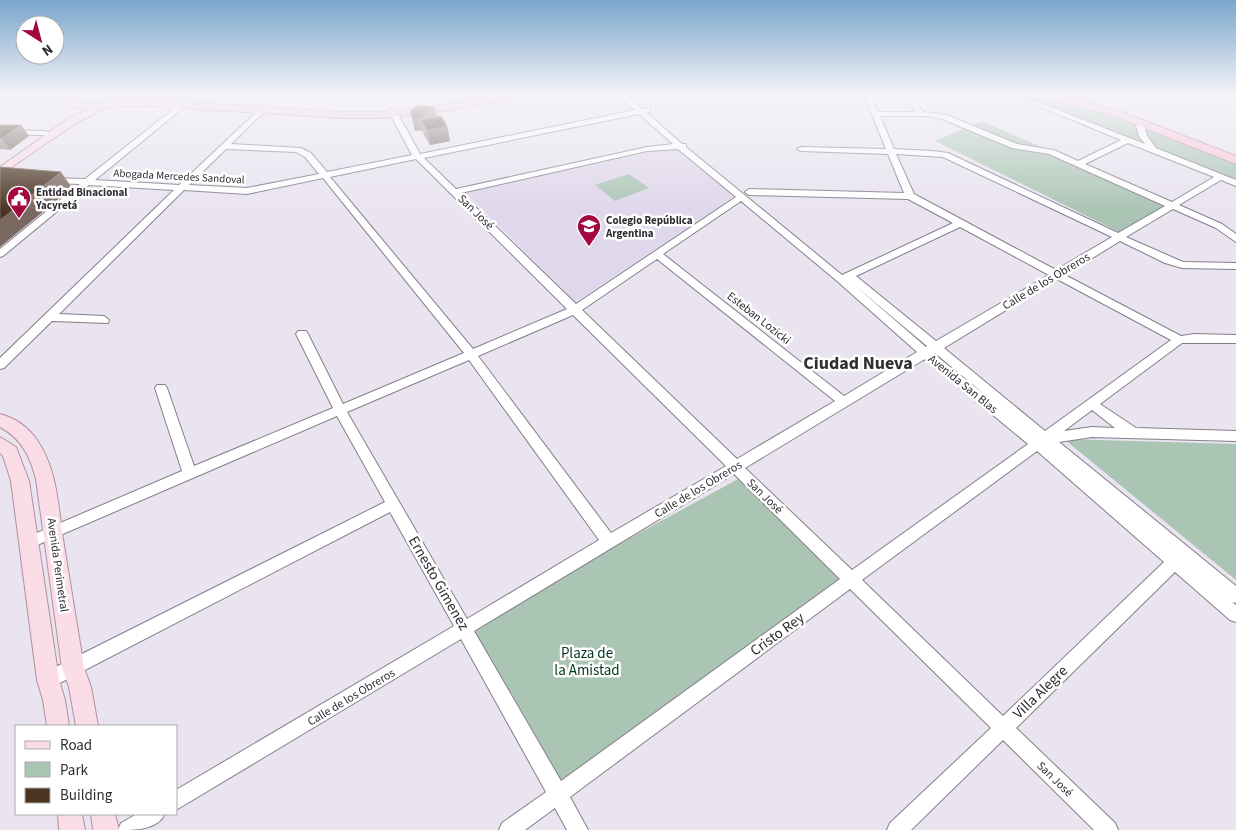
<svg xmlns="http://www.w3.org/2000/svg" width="1236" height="830" font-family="'Source Sans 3',sans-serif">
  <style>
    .built { fill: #dfd7eb }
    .green { fill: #abc5b4 }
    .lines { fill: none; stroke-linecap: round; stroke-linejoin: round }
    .minor-casing { stroke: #837f8a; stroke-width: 2 }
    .major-casing { stroke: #b2919f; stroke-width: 2 }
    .highway-casing { stroke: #b2919f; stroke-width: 2 }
    .minor { fill: #fff; fill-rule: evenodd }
    .major { fill: #fbdde8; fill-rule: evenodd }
    .highway { fill: #f9c7d9; fill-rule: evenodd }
    .wall { fill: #9a8c89 }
    .shaded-wall { fill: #7a6960 }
    .building { fill: #4a3422; stroke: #7a6960 }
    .labels { text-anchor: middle; stroke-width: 5; stroke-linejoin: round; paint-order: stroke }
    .far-street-label { font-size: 11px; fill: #2f2d32; stroke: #fff }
    .far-poi-label { font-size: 11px; font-weight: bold; fill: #2f2d32; stroke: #fff; text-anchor: start }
    .street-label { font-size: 12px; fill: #2f2d32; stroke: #fff }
    .near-street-label { font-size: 15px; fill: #2f2d32; stroke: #fff }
    .near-park-label { font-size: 15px; fill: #00371d; stroke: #fff }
    .district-label { font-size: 18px; font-weight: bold; fill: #2f2d32; stroke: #fff }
  </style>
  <rect width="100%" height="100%" fill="#e9e4f0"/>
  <path class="built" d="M 687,149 L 740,193 L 575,302 L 466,193 L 654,151 Z"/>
  <g class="green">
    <path d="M 85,95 L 123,95 C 112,107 93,104 78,104 L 79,98 Z"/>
    <path d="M 1023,95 L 1076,104 L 1236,162 L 1236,180 Z"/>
    <path d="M 982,121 L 1170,204 L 1123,234 L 935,141 Z"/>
    <path d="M 629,174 L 649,188 L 615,201 L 595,185 Z"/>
    <path d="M 1064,439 L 1236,444 L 1236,580 Z"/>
    <path d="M 740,478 L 845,581 L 558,794 L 465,628 Z"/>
  </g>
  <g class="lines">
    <g class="minor-casing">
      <g id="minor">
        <path d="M 147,95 L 154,95 L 149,99 L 145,97 Z"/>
        <path d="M 618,95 L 626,95 L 642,109 L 650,108 L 650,112 L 646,112 L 682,144 L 686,144 L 686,147 L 842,275 L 953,223 L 908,199 L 749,195 L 745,192 L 749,189 L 904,193 L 888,154 L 801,151 L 797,149 L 801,147 L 886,149 L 864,95 L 870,95 L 878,112 L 916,112 L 905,95 L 912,95 L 923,112 L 947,115 L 1017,144 L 1054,150 L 1078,161 L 1121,140 L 1012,95 L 1020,95 L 1145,144 L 1139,136 L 1135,122 L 1139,120 L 1143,122 L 1147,136 L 1156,148 L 1236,180 L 1236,186 L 1221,180 L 1179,205 L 1222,224 L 1236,234 L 1236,242 L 1216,228 L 1173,209 L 1126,237 L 1183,262 L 1236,263 L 1236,269 L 1182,268 L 1165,263 L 1120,241 L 1065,275 L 1181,336 L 1194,334 L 1236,335 L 1236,343 L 1182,343 L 1100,404 L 1136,428 L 1236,431 L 1236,441 L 1092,437 L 1059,442 L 1236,586 L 1236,603 L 1232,602 L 1236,605 L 1236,622 L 1230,620 L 1175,572 L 1016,728 L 1115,823 L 1118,830 L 1094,830 L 1003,740 L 911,830 L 887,830 L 890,823 L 991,728 L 850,589 L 570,797 L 588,830 L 567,830 L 555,808 L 525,830 L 499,830 L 502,823 L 546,792 L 461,639 L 176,810 L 176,790 L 454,626 L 390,512 L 54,686 L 48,688 L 42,686 L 40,680 L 42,674 L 385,502 L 337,416 L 35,546 L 30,548 L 25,546 L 23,542 L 25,538 L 182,471 L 155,388 L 157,385 L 165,385 L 167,388 L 194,466 L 333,408 L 296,334 L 298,331 L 306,331 L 308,334 L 343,404 L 464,353 L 323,178 L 247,194 L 184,190 L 59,314 L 104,316 L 109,320 L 108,323 L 52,321 L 4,368 L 0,369 L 0,358 L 174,190 L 89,185 L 3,256 L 0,257 L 0,249 L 80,184 L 51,183 L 48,182 L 48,178 L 85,179 L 186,99 L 189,99 L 189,103 L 95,180 L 179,185 L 265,104 L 269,106 L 268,108 L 231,144 L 301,148 L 311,153 L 327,172 L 412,155 L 390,114 L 391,108 L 398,110 L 398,114 L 420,154 L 635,110 ZM 639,114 L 673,144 L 647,147 L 456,189 L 424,158 ZM 880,116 L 926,116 L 942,119 L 1012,148 L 1049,154 L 1165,206 L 1118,233 L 948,153 L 933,151 L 894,149 ZM 1128,143 L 1214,177 L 1172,202 L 1085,164 ZM 226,149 L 296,152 L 305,157 L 319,174 L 247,188 L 189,185 ZM 678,149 L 736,197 L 576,304 L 461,193 L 647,151 ZM 896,154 L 943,157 L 1112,237 L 1056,270 L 914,194 ZM 416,159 L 567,309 L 473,349 L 330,177 ZM 741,201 L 837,281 L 917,352 L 844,396 L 663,254 ZM 960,227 L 1049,275 L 936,341 L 856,276 ZM 657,259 L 835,401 L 737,459 L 582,310 ZM 1057,279 L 1171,340 L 1045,431 L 944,348 ZM 853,284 L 927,346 L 926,347 ZM 573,315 L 726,466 L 611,533 L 478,356 ZM 935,353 L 990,399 L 934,354 ZM 925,359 L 1028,444 L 852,570 L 745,468 ZM 469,360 L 599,540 L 467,619 L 347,412 ZM 1092,410 L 1115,428 L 1092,427 L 1064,431 ZM 1037,451 L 1164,562 L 1003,716 L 862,580 ZM 734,474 L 840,579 L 561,781 L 474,631 Z"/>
        <path d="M 0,130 L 46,131 L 50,133 L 46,135 L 0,134 Z"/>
        <path d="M 137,814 L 165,814 C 157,830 135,830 118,830 L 121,823 Z"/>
      </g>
    </g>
    <g class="major-casing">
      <g id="major">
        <path d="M 0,95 L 62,96 L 78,102 L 73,105 L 62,102 L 0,100 Z"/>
        <path d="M 100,104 L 103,105 L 103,109 L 76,123 L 0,175 L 0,167 L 68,119 Z"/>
        <path d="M 0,414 C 15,418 28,427 37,440 C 57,469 58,505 63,539 C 70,582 77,625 84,668 L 91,687 L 98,726 L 76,726 L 69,687 L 62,668 L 36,479 C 30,456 21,438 0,427 Z"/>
        <path d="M 0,437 L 16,447 L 29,481 L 59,680 L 65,700 L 69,726 L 47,726 L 43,700 L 37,680 L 11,481 L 3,456 L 0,453 Z"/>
        <path d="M 58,814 L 82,814 L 85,830 L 59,830 Z"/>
        <path d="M 91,814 L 115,814 L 119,830 L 93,830 Z"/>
      </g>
    </g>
    <g class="highway-casing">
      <g id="highway">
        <path d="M 73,95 L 85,95 L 79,102 L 84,104 L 97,104 L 121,97 L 126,100 L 147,100 L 342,112 L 381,112 L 450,104 L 502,95 L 523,95 L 518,98 L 450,110 L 381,118 L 342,118 L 147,106 L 112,107 L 90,111 L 74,108 L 67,103 Z"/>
        <path d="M 1043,95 L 1059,95 L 1122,112 L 1236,156 L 1236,164 L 1114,116 L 1044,97 Z"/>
      </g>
    </g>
    <use href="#minor" class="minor"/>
    <use href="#major" class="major"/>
    <use href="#highway" class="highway"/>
  </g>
  <g class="wall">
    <path d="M 435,107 L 437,117 L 447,126 L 450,141 L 430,145 L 424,135 L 423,131 L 422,132 L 421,130 L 415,131 L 410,111 Z"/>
    <path d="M 0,125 L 21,125 L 29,136 L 10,150 L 0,149 Z"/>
  </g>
  <g class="shaded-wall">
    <path d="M 435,107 L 437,119 L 421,120 L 423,131 L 422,132 L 420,120 Z"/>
    <path d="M 419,119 L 421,130 L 415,131 L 413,120 Z"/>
    <path d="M 21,125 L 29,136 L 10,150 L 2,138 Z"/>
    <path d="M 447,126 L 450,141 L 430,145 L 427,130 Z"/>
    <path d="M 61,172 L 72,188 L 0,247 L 0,220 Z"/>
  </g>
  <g class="building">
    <path d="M 418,105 L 435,107 L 420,120 L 419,119 L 413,120 L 410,111 Z"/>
    <path d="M 441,116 L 447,126 L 427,130 L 421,120 Z"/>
    <path d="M 0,125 L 21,125 L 2,138 L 0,138 Z"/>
    <path d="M 0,167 L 61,172 L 0,220 Z"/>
  </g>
  <linearGradient id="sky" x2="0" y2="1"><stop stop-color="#79a6cc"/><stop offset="0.45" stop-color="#f5f3f8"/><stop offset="1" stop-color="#f5f3f8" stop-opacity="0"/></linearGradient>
  <rect width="1236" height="211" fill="url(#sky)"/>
  <defs>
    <g id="civic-pin" transform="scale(1.25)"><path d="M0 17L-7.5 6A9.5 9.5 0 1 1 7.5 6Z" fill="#a30740" stroke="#fff"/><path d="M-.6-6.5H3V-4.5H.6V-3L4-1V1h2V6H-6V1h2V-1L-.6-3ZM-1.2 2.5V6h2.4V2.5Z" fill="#fff"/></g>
    <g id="school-pin" transform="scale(1.25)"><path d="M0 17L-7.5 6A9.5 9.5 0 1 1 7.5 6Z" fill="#a30740" stroke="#fff"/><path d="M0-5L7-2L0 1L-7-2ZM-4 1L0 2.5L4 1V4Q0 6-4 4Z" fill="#fff"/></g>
  </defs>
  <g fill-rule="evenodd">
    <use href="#civic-pin" x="19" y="198"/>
    <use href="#school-pin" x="589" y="226"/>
  </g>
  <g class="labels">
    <g class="far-street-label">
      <text transform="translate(179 176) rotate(3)" y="4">Abogada Mercedes Sandoval</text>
    </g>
    <g class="far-poi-label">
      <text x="36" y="196">Entidad Binacional<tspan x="36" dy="13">Yacyretá</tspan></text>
      <text x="606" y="224">Colegio República<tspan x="606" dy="13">Argentina</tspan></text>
    </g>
    <g class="street-label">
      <text transform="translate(476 212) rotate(44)" y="4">San José</text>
      <text transform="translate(1046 281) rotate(-31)" y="4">Calle de los Obreros</text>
      <text transform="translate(759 318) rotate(38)" y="4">Esteban Lozicki</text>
      <text transform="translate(963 384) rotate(39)" y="4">Avenida San Blas</text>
      <text transform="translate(698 489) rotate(-31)" y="4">Calle de los Obreros</text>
      <text transform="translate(765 496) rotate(44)" y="4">San José</text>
      <text transform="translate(58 565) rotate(82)" y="4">Avenida Perimetral</text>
      <text transform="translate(351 697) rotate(-31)" y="4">Calle de los Obreros</text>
      <text transform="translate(1055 779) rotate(44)" y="4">San José</text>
    </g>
    <g class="near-street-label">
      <text transform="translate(439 583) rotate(60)" y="5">Ernesto Gimenez</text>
      <text transform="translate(777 634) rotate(-36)" y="5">Cristo Rey</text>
      <text transform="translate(1040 692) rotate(-44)" y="5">Villa Alegre</text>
    </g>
    <g class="near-park-label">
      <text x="587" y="658">Plaza de<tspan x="587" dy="17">la Amistad</tspan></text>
    </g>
    <g class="district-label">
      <text x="858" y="369">Ciudad Nueva</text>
    </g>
  </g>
  <rect x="15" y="725" width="162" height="90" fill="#ffffff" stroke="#acabad"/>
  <rect x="25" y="741" width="25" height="8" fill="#fbdde8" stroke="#acabad"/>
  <text x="60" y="750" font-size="15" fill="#2f2d32">Road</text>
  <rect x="25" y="762" width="25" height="15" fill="#abc5b4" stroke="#acabad"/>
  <text x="60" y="775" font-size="15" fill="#2f2d32">Park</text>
  <rect x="25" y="788" width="25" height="15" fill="#4a3422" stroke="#acabad"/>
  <text x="60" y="800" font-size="15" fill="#2f2d32">Building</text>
  <g transform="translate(40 40) rotate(144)"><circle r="24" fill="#ffffff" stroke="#acabad"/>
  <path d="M0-4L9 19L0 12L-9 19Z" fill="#a30740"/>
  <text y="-8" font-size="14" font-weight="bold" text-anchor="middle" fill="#2f2d32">N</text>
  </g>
</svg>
